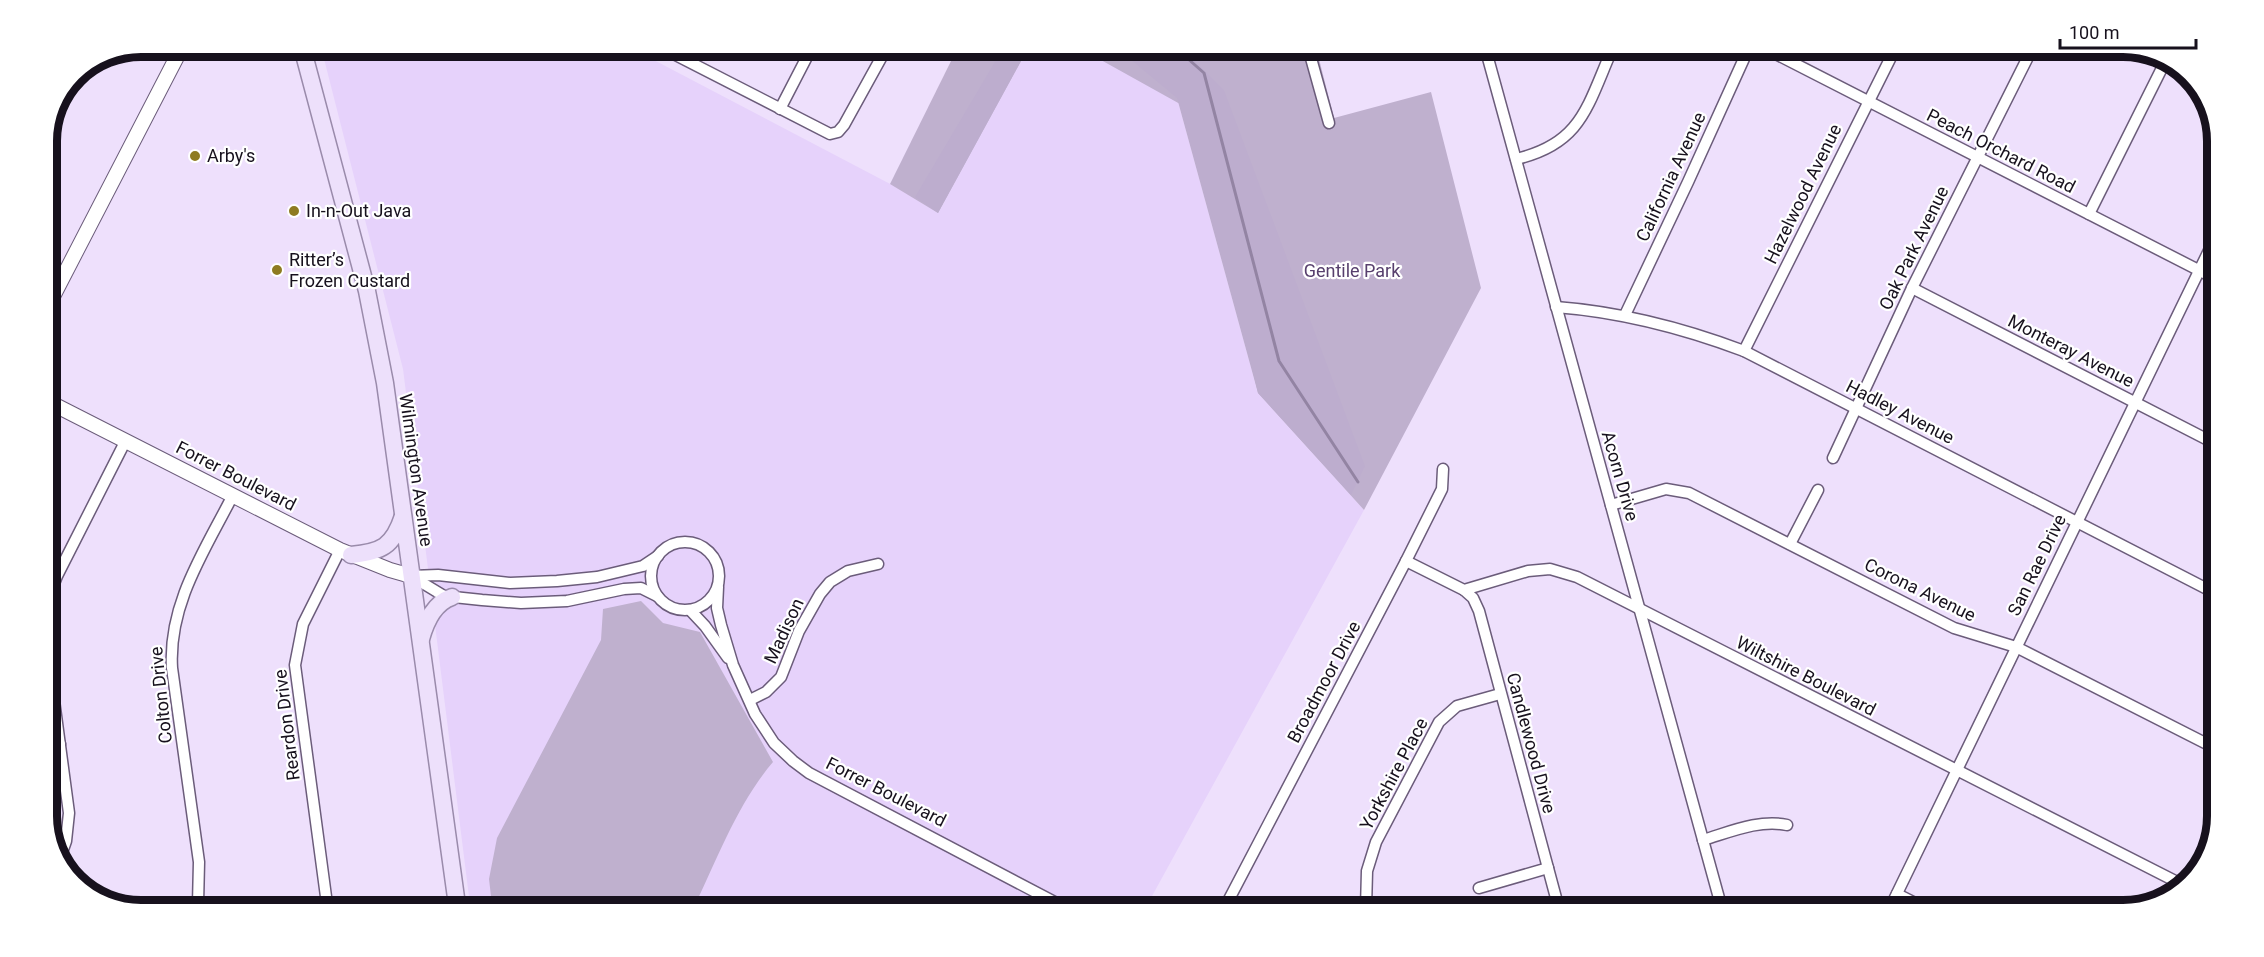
<svg xmlns="http://www.w3.org/2000/svg" width="2264" height="957" font-family="Roboto,sans-serif">
  <style>
    .built { fill: #e6d2fb }
    .green { fill: #bfb0ce }
    .forest { fill: #bdadce }
    .lines { fill: none; stroke-linecap: round; stroke-linejoin: round }
    .stream { stroke: #9384a3; stroke-width: 3 }
    .street-casing { stroke: #6b5c7a; stroke-width: 13 }
    .secondary-casing { stroke: #6b5c7a; stroke-width: 16 }
    .primary-casing { stroke: #9a8bab; stroke-width: 19 }
    .street { stroke: #fff; stroke-width: 10 }
    .secondary { stroke: #fff; stroke-width: 14 }
    .primary { stroke: #ede0fb; stroke-width: 16 }
    .poi-dot { fill: #8e7b21; stroke: #fff; stroke-width: 2 }
    .labels { text-anchor: middle; stroke-width: 4.5; stroke-linejoin: round; paint-order: stroke }
    .street-label { font-size: 18px; fill: #17111d; stroke: #fff }
    .poi-label { font-size: 18px; fill: #17111d; stroke: #fff; text-anchor: start }
    .park-label { font-size: 18px; fill: #573f6d; stroke: #fff }
    .rim { fill: none; stroke: #17111d; stroke-width: 8 }
  </style>
  <rect width="100%" height="100%" fill="#eee0fc"/>
  <path class="built" d="M 321,47 L 631,48 L 915,197 L 938,213 L 1027,50 L 1119,50 L 1177,98 L 1258,393 L 1364,510 L 1146,907 L 470,905 L 403,369 Z"/>
  <g class="green">
    <path d="M 957,49 L 1027,50 L 938,213 L 890,184 Z"/>
    <path d="M 1083,50 L 1317,51 L 1334,118 L 1431,92 L 1481,288 L 1364,510 L 1258,393 L 1189,109 Z"/>
    <path d="M 641,601 L 663,623 L 700,632 L 773,762 C 738,803 718,857 695,905 L 492,905 L 489,879 L 497,838 L 601,640 L 603,609 Z"/>
  </g>
  <g class="forest">
    <path d="M 1002,50 L 1027,50 L 938,213 L 915,197 Z"/>
    <path d="M 1119,50 L 1184,50 L 1224,90 L 1365,466 L 1351,495 L 1258,393 L 1177,98 Z"/>
  </g>
  <g class="lines">
    <path class="stream" d="M 1178,50 L 1204,73 L 1279,361 L 1358,482"/>
    <g class="street-casing">
      <g id="street">
        <path d="M 662,48 L 830,134 L 838,132 L 844,125 L 886,49"/>
        <path d="M 1309,51 L 1329,123"/>
        <path d="M 1486,51 L 1722,909"/>
        <path d="M 1772,52 L 2216,279"/>
        <path d="M 780,109 L 811,49"/>
        <path d="M 1516,159 C 1581,144 1587,107 1611,52"/>
        <path d="M 2089,214 L 2166,60"/>
        <path d="M 1912,288 L 2214,443"/>
        <path d="M 1556,307 C 1622,312 1683,328 1744,351 L 2213,592"/>
        <path d="M 1625,315 L 1688,182 L 1747,52"/>
        <path d="M 1744,351 L 1893,53"/>
        <path d="M 1833,458 L 1912,288 L 2030,53"/>
        <path d="M 1611,505 L 1666,489 L 1689,493 L 1954,628 L 2016,647 L 2211,746"/>
        <circle cx="685" cy="576" r="34"/>
        <path d="M 1790,544 L 1818,490"/>
        <path d="M 1406,561 L 1464,590 L 1528,571 L 1550,569 L 1577,577 L 2183,885"/>
        <path d="M 411,576 L 444,596 L 482,600 L 521,603 L 567,601 L 624,589 L 641,588 L 657,596"/>
        <path d="M 411,576 L 438,575 L 510,583 L 557,581 L 597,577 L 643,566 L 658,556"/>
        <path d="M 718,587 L 717,608 L 721,625 L 733,665 L 755,714 L 774,743 L 793,761 L 809,773 L 1064,907"/>
        <path d="M 1464,590 L 1473,598 L 1479,611 L 1559,909"/>
        <path d="M 690,610 L 705,626 L 728,658"/>
        <path d="M 47,613 L 49,597 L 57,576 L 126,440"/>
        <path d="M 47,648 L 69,813 L 66,841 L 60,858"/>
        <path d="M 750,700 L 766,692 L 781,677 L 799,631 L 820,594 L 830,582 L 848,571 L 878,564"/>
        <path d="M 47,745 L 60,744"/>
        <path d="M 1703,840 C 1730,832 1759,819 1787,825"/>
        <path d="M 1479,888 L 1548,868"/>
        <path d="M 1897,894 L 1929,910"/>
        <path d="M 198,904 L 199,862 L 172,668 C 168,604 205,550 233,495"/>
        <path d="M 327,904 L 295,665 L 303,624 L 340,550"/>
        <path d="M 1225,907 L 1406,561 L 1442,489 L 1443,469"/>
        <path d="M 1366,908 L 1367,871 L 1376,842 L 1439,722 L 1457,706 L 1500,694"/>
        <path d="M 1889,910 L 2216,236"/>
      </g>
    </g>
    <g class="secondary-casing">
      <g id="secondary">
        <path d="M 47,308 L 182,47"/>
        <path d="M 47,401 L 340,550 L 390,570 L 411,576"/>
      </g>
    </g>
    <g class="primary-casing">
      <g id="primary">
        <path d="M 302,47 L 367,291 L 385,383 L 457,905"/>
        <path d="M 351,555 C 381,552 393,547 403,516"/>
        <path d="M 421,639 C 426,621 434,603 452,597"/>
      </g>
    </g>
    <use href="#street" class="street"/>
    <use href="#secondary" class="secondary"/>
    <use href="#primary" class="primary"/>
  </g>
  <g class="poi-dot">
    <circle cx="195" cy="156" r="6"/>
    <circle cx="294" cy="211" r="6"/>
    <circle cx="277" cy="270" r="6"/>
  </g>
  <g class="labels">
    <g class="street-label">
      <text transform="translate(2001 151) rotate(27)" y="6">Peach Orchard Road</text>
      <text transform="translate(1671 177) rotate(-65)" y="6">California Avenue</text>
      <text transform="translate(1803 194) rotate(-64)" y="6">Hazelwood Avenue</text>
      <text transform="translate(1914 248) rotate(-64)" y="6">Oak Park Avenue</text>
      <text transform="translate(2071 351) rotate(27)" y="6">Monteray Avenue</text>
      <text transform="translate(1900 412) rotate(27)" y="6">Hadley Avenue</text>
      <text transform="translate(416 470) rotate(82)" y="6">Wilmington Avenue</text>
      <text transform="translate(236 476) rotate(27)" y="6">Forrer Boulevard</text>
      <text transform="translate(1620 476) rotate(74)" y="6">Acorn Drive</text>
      <text transform="translate(2037 565) rotate(-64)" y="6">San Rae Drive</text>
      <text transform="translate(1920 590) rotate(26)" y="6">Corona Avenue</text>
      <text transform="translate(784 631) rotate(-65)" y="6">Madison</text>
      <text transform="translate(1806 676) rotate(27)" y="6">Wiltshire Boulevard</text>
      <text transform="translate(1324 682) rotate(-62)" y="6">Broadmoor Drive</text>
      <text transform="translate(161 695) rotate(-96)" y="6">Colton Drive</text>
      <text transform="translate(287 725) rotate(-97)" y="6">Reardon Drive</text>
      <text transform="translate(1531 743) rotate(75)" y="6">Candlewood Drive</text>
      <text transform="translate(1394 774) rotate(-62)" y="6">Yorkshire Place</text>
      <text transform="translate(886 792) rotate(27)" y="6">Forrer Boulevard</text>
    </g>
    <g class="poi-label">
      <text x="207" y="162">Arby's</text>
      <text x="306" y="217">In-n-Out Java</text>
      <text x="289" y="266">Ritter’s<tspan x="289" dy="21">Frozen Custard</tspan></text>
    </g>
    <g class="park-label">
      <text x="1352" y="277">Gentile Park</text>
    </g>
  </g>
  <path d="M0 0H2264V957H0ZM141 57H2123A84 84 0 0 1 2207 141V816A84 84 0 0 1 2123 900H141A84 84 0 0 1 57 816V141A84 84 0 0 1 141 57Z" fill="#fff" fill-rule="evenodd"/>
  <path class="rim" d="M141 57H2123A84 84 0 0 1 2207 141V816A84 84 0 0 1 2123 900H141A84 84 0 0 1 57 816V141A84 84 0 0 1 141 57Z"/>
  <path d="M2060 39v9h136v-9" fill="none" stroke="#17111d" stroke-width="3"/>
  <text x="2069" y="39" font-size="18" fill="#17111d" stroke="#ffffff" stroke-width="4.5" paint-order="stroke">100 m</text>
</svg>
